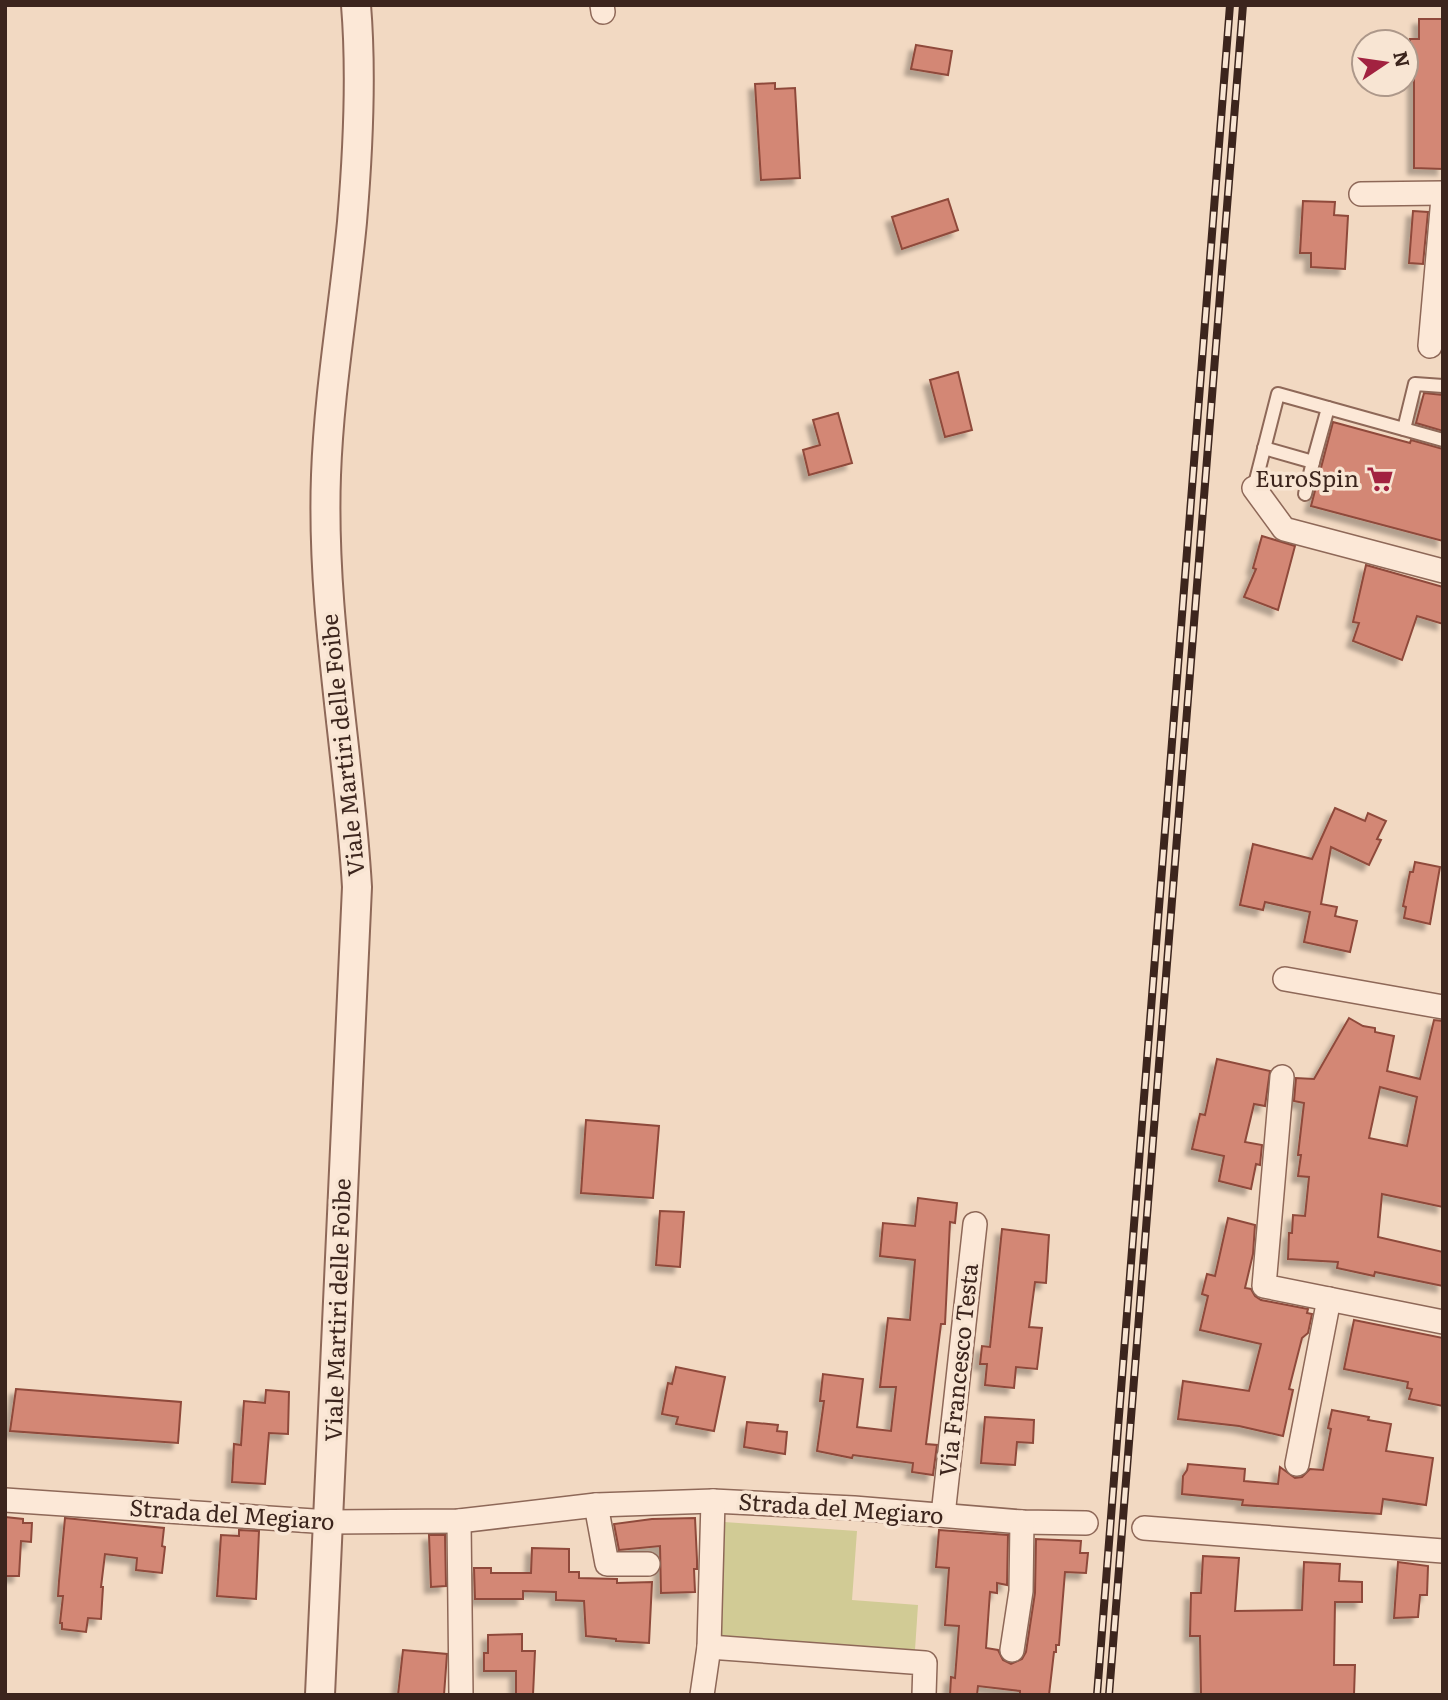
<svg xmlns="http://www.w3.org/2000/svg" width="1448" height="1700" font-family="Literata,serif">
  <style>
    .green { fill: #d1cb95 }
    .building { fill: #d38775; stroke: #8f4a3b; stroke-width: 2; fill-rule: evenodd; filter: url(#shadow) }
    .lines { fill: none; stroke-linecap: round; stroke-linejoin: round }
    .service-casing { stroke: #8e6858; stroke-width: 16 }
    .minor-casing { stroke: #8e6858; stroke-width: 26 }
    .tertiary-casing { stroke: #8e6858; stroke-width: 32 }
    .service { stroke: #fce8d7; stroke-width: 12 }
    .minor { stroke: #fce8d7; stroke-width: 23 }
    .tertiary { stroke: #fce8d7; stroke-width: 28 }
    .rail-casing { stroke: #3c251d; stroke-width: 8 }
    .rail { stroke: #f8e5d3; stroke-width: 5; stroke-dasharray: 16; stroke-linecap: butt }
    .labels { text-anchor: middle; stroke-width: 7; stroke-linejoin: round; paint-order: stroke }
    .poi-label { font-size: 23px; fill: #3c251d; stroke: #f8e5d3; text-anchor: end }
    .street-label { font-size: 23px; fill: #3c251d; stroke: #f8e5d3 }
  </style>
  <defs>
    <filter id="shadow"><feDropShadow dx="-6" dy="6" stdDeviation="2" flood-color="#0004"/></filter>
  </defs>
  <rect width="100%" height="100%" fill="#f2d9c2"/>
  <path class="green" d="M 724,1522 L 857,1531 L 852,1600 L 918,1605 L 915,1650 L 716,1637 Z"/>
  <g class="building">
    <path d="M 1419,19 L 1443,19 L 1443,169 L 1414,168 L 1414,80 L 1410,80 L 1410,39 L 1419,39 Z"/>
    <path d="M 916,45 L 952,51 L 948,75 L 911,69 Z"/>
    <path d="M 775,83 L 775,89 L 795,88 L 800,178 L 761,180 L 755,84 Z"/>
    <path d="M 948,199 L 958,230 L 902,249 L 892,217 Z"/>
    <path d="M 1303,201 L 1335,202 L 1334,215 L 1348,216 L 1345,269 L 1311,267 L 1311,253 L 1300,253 Z"/>
    <path d="M 1413,211 L 1428,212 L 1423,264 L 1409,263 Z"/>
    <path d="M 958,372 L 972,430 L 945,437 L 930,380 Z"/>
    <path d="M 1424,393 L 1443,395 L 1443,431 L 1416,423 Z"/>
    <path d="M 838,413 L 852,463 L 809,475 L 803,450 L 820,445 L 813,420 Z"/>
    <path d="M 1333,422 L 1410,443 L 1411,440 L 1443,449 L 1443,541 L 1311,506 Z"/>
    <path d="M 1262,536 L 1295,546 L 1278,610 L 1244,597 L 1256,569 L 1253,568 Z"/>
    <path d="M 1366,565 L 1443,587 L 1443,624 L 1417,616 L 1402,660 L 1353,641 L 1359,623 L 1353,622 Z"/>
    <path d="M 1335,808 L 1365,821 L 1368,813 L 1386,821 L 1377,839 L 1381,840 L 1369,865 L 1331,847 L 1321,904 L 1337,907 L 1335,916 L 1357,921 L 1350,952 L 1304,942 L 1310,912 L 1265,902 L 1263,910 L 1240,905 L 1253,844 L 1312,859 Z"/>
    <path d="M 1415,862 L 1440,867 L 1430,924 L 1404,918 L 1406,907 L 1403,906 L 1410,872 L 1413,872 Z"/>
    <path d="M 1349,1018 L 1363,1026 L 1375,1028 L 1375,1032 L 1394,1036 L 1387,1071 L 1420,1079 L 1434,1020 L 1443,1021 L 1443,1207 L 1382,1194 L 1378,1237 L 1443,1252 L 1443,1286 L 1375,1272 L 1374,1276 L 1337,1268 L 1338,1262 L 1288,1259 L 1289,1233 L 1292,1233 L 1293,1215 L 1305,1216 L 1309,1177 L 1298,1176 L 1301,1155 L 1298,1155 L 1304,1103 L 1294,1101 L 1296,1078 L 1314,1079 ZM 1380,1087 L 1417,1097 L 1407,1146 L 1369,1138 Z"/>
    <path d="M 1217,1059 L 1270,1071 L 1265,1106 L 1254,1104 L 1245,1142 L 1262,1145 L 1260,1165 L 1256,1164 L 1251,1189 L 1219,1181 L 1224,1156 L 1192,1149 L 1200,1114 L 1205,1115 Z"/>
    <path d="M 586,1120 L 659,1126 L 653,1198 L 581,1193 Z"/>
    <path d="M 918,1198 L 957,1203 L 955,1223 L 950,1222 L 945,1324 L 941,1324 L 926,1444 L 937,1445 L 933,1475 L 912,1472 L 913,1463 L 853,1455 L 852,1458 L 817,1451 L 824,1401 L 820,1401 L 823,1374 L 863,1379 L 857,1427 L 891,1431 L 896,1387 L 880,1387 L 888,1318 L 910,1320 L 915,1260 L 880,1256 L 883,1223 L 915,1226 Z"/>
    <path d="M 660,1211 L 684,1212 L 680,1267 L 656,1265 Z"/>
    <path d="M 1228,1218 L 1255,1225 L 1253,1254 L 1245,1288 L 1251,1289 L 1255,1296 L 1261,1300 L 1308,1309 L 1307,1313 L 1312,1314 L 1308,1333 L 1302,1338 L 1289,1389 L 1293,1390 L 1283,1436 L 1239,1426 L 1178,1419 L 1183,1381 L 1249,1391 L 1261,1344 L 1200,1330 L 1208,1296 L 1202,1294 L 1207,1274 L 1215,1276 Z"/>
    <path d="M 1002,1229 L 1049,1235 L 1046,1283 L 1035,1282 L 1029,1327 L 1042,1328 L 1037,1369 L 1016,1367 L 1014,1388 L 985,1385 L 987,1364 L 980,1364 L 982,1346 L 990,1347 Z"/>
    <path d="M 1354,1320 L 1443,1338 L 1443,1406 L 1409,1399 L 1412,1389 L 1407,1388 L 1408,1382 L 1344,1369 Z"/>
    <path d="M 676,1367 L 725,1377 L 714,1431 L 676,1424 L 678,1417 L 662,1414 L 668,1383 L 672,1384 Z"/>
    <path d="M 16,1389 L 181,1402 L 178,1443 L 10,1431 Z"/>
    <path d="M 266,1390 L 289,1392 L 288,1434 L 269,1433 L 265,1484 L 232,1482 L 234,1444 L 241,1445 L 244,1401 L 265,1403 Z"/>
    <path d="M 1332,1410 L 1369,1417 L 1368,1420 L 1391,1424 L 1386,1451 L 1433,1458 L 1426,1505 L 1383,1499 L 1381,1514 L 1242,1505 L 1243,1500 L 1182,1494 L 1183,1476 L 1187,1470 L 1188,1464 L 1245,1469 L 1244,1481 L 1278,1484 L 1280,1467 L 1295,1478 L 1302,1477 L 1310,1469 L 1323,1470 L 1331,1429 L 1328,1428 Z"/>
    <path d="M 985,1417 L 1034,1420 L 1033,1443 L 1017,1442 L 1015,1465 L 981,1463 Z"/>
    <path d="M 747,1422 L 778,1425 L 777,1431 L 787,1432 L 785,1454 L 744,1447 Z"/>
    <path d="M 5,1517 L 23,1519 L 23,1523 L 32,1523 L 31,1542 L 21,1541 L 19,1576 L 5,1576 Z"/>
    <path d="M 65,1518 L 164,1528 L 162,1546 L 165,1547 L 162,1573 L 136,1570 L 137,1558 L 105,1554 L 101,1587 L 103,1587 L 101,1619 L 88,1618 L 86,1632 L 62,1629 L 62,1623 L 60,1623 L 63,1596 L 58,1596 L 59,1581 Z"/>
    <path d="M 695,1518 L 697,1560 L 697,1569 L 694,1569 L 695,1592 L 661,1593 L 660,1546 L 619,1550 L 614,1524 L 652,1519 Z"/>
    <path d="M 239,1530 L 259,1531 L 256,1599 L 217,1596 L 221,1535 L 239,1536 Z"/>
    <path d="M 939,1530 L 1008,1535 L 1007,1585 L 997,1583 L 997,1593 L 990,1592 L 986,1648 L 998,1650 L 1003,1660 L 1011,1664 L 1022,1659 L 1026,1652 L 1035,1593 L 1036,1539 L 1081,1541 L 1080,1553 L 1088,1553 L 1086,1573 L 1065,1572 L 1059,1645 L 1056,1645 L 1056,1652 L 1054,1652 L 1049,1695 L 1020,1695 L 1020,1691 L 978,1686 L 977,1695 L 950,1695 L 951,1677 L 955,1678 L 959,1626 L 945,1625 L 949,1568 L 936,1567 Z"/>
    <path d="M 429,1535 L 445,1535 L 446,1586 L 431,1587 Z"/>
    <path d="M 532,1548 L 569,1549 L 569,1572 L 579,1572 L 579,1578 L 617,1579 L 617,1583 L 652,1582 L 649,1643 L 616,1641 L 616,1639 L 586,1636 L 584,1601 L 556,1600 L 556,1592 L 523,1591 L 523,1599 L 475,1599 L 474,1568 L 491,1568 L 491,1573 L 531,1573 Z"/>
    <path d="M 1203,1556 L 1239,1558 L 1235,1611 L 1302,1610 L 1304,1562 L 1340,1564 L 1339,1581 L 1362,1582 L 1362,1602 L 1335,1602 L 1334,1665 L 1355,1665 L 1354,1695 L 1201,1695 L 1200,1636 L 1190,1636 L 1191,1593 L 1201,1593 Z"/>
    <path d="M 1398,1562 L 1428,1566 L 1427,1595 L 1420,1595 L 1418,1617 L 1394,1618 Z"/>
    <path d="M 522,1634 L 522,1651 L 535,1651 L 533,1695 L 516,1695 L 516,1671 L 484,1671 L 484,1653 L 488,1653 L 488,1635 Z"/>
    <path d="M 403,1650 L 447,1654 L 444,1695 L 398,1695 Z"/>
  </g>
  <g class="lines">
    <g class="service-casing">
      <g id="service">
        <path d="M 1404,429 L 1415,384 L 1443,386"/>
        <path d="M 1264,448 L 1313,462 L 1328,408"/>
        <path d="M 1254,488 L 1278,394 L 1443,440"/>
        <path d="M 1305,494 L 1313,462"/>
      </g>
    </g>
    <g class="minor-casing">
      <g id="minor">
        <path d="M 602,5 L 603,12"/>
        <path d="M 1361,194 L 1443,193"/>
        <path d="M 1430,346 L 1443,198"/>
        <path d="M 1254,488 L 1284,529 L 1443,571"/>
        <path d="M 1285,979 L 1443,1007"/>
        <path d="M 1282,1077 L 1264,1286 L 1443,1322"/>
        <path d="M 1297,1464 L 1329,1299"/>
        <path d="M 5,1500 L 329,1522 L 459,1521 L 596,1505 L 713,1501 L 854,1508 L 1022,1522 L 1086,1523"/>
        <path d="M 596,1505 L 607,1564 L 648,1564"/>
        <path d="M 943,1515 L 975,1224"/>
        <path d="M 459,1521 L 461,1695"/>
        <path d="M 1144,1528 L 1443,1551"/>
        <path d="M 709,1647 L 925,1663 L 924,1695"/>
        <path d="M 1012,1650 L 1021,1591 L 1022,1522"/>
        <path d="M 702,1695 L 709,1647 L 713,1501"/>
      </g>
    </g>
    <g class="tertiary-casing">
      <path id="tertiary" d="M 320,1695 L 357,887 C 349,750 321,613 326,475 C 329,390 344,307 352,222 C 358,151 362,77 356,5"/>
    </g>
    <use href="#service" class="service"/>
    <use href="#minor" class="minor"/>
    <use href="#tertiary" class="tertiary"/>
    <g class="rail-casing">
      <g id="rail">
        <path d="M 1097,1695 L 1230,5"/>
        <path d="M 1109,1695 L 1243,5"/>
      </g>
    </g>
    <use href="#rail" class="rail"/>
  </g>
  <defs>
    <g id="supermarket-bare" transform="scale(2.1)"><path d="M-6-5.5h2.5l.6 2H6L4.5 2H-2.5L-4.4-4H-6ZM-1.5 3.2a1.3 1.3 0 1 0 .1 0ZM3 3.2a1.3 1.3 0 1 0 .1 0Z" fill="#a22240" stroke="#f8e5d3" stroke-width="2.5" paint-order="stroke"/></g>
  </defs>
  <g fill-rule="evenodd">
    <use href="#supermarket-bare" x="1380" y="479"/>
  </g>
  <g class="labels">
    <g class="poi-label">
      <text x="1359" y="487">EuroSpin</text>
    </g>
    <g class="street-label">
      <text transform="translate(343 745) rotate(-96)" y="8">Viale Martiri delle Foibe</text>
      <text transform="translate(338 1310) rotate(-88)" y="8">Viale Martiri delle Foibe</text>
      <text transform="translate(959 1370) rotate(-84)" y="8">Via Francesco Testa</text>
      <text transform="translate(841 1509) rotate(4)" y="8">Strada del Megiaro</text>
      <text transform="translate(232 1515) rotate(4)" y="8">Strada del Megiaro</text>
    </g>
  </g>
  <rect width="1448" height="1700" fill="none" stroke="#3c251d" stroke-width="14"/>
  <g transform="translate(1385 63) rotate(77)"><circle r="33" fill="#f8e5d3" stroke="#ad988a" stroke-width="2"/>
  <path d="M0-5L12 26L0 18L-12 26Z" fill="#a22240"/>
  <text y="-10" font-size="19" font-weight="bold" text-anchor="middle" fill="#3c251d">N</text>
  </g>
</svg>
